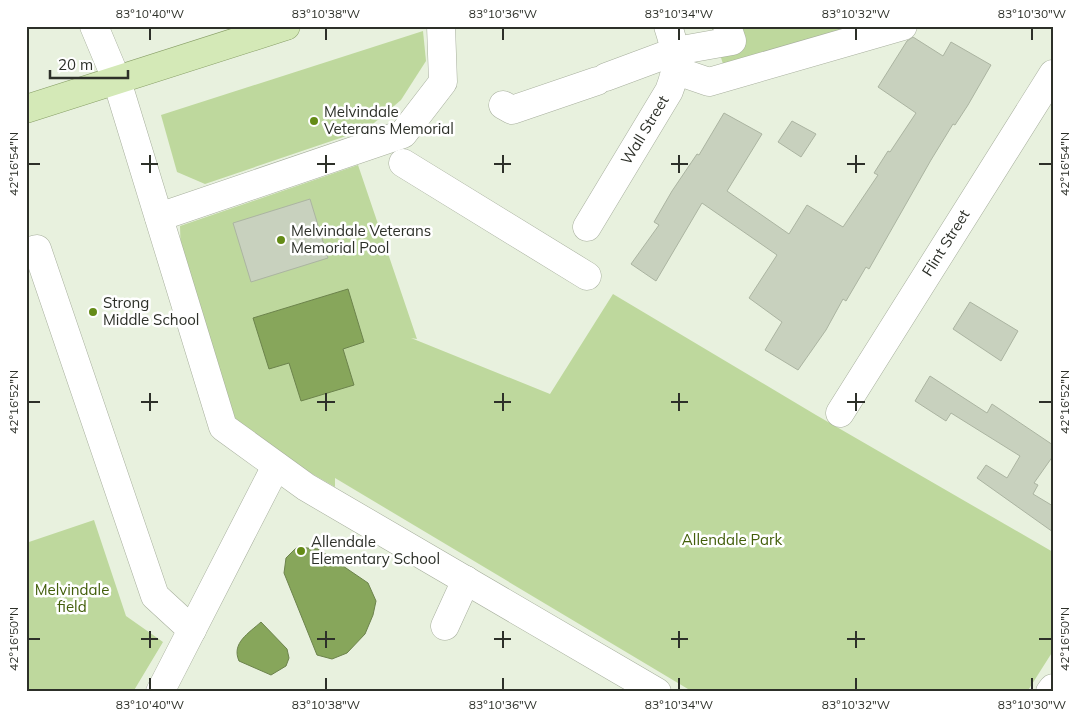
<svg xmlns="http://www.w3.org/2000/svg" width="1079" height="718" font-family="Mulish,sans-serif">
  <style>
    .green { fill: #bed89d }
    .water { fill: #87a65b; stroke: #6c834c }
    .building { fill: #c8d1be; stroke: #abb4a1 }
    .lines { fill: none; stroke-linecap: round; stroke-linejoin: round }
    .minor-casing { stroke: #a7af9d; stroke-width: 29 }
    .major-casing { stroke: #879e66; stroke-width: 29 }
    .minor { stroke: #fff; stroke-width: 28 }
    .major { stroke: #d4e9b7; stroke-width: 28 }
    .ticks { fill: none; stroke: #2d3029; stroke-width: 2 }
    .poi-dot { fill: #648b17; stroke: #fff; stroke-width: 2 }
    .labels { text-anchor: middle; stroke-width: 5; stroke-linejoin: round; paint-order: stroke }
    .poi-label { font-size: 15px; fill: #2d3029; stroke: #fff; text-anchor: start }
    .street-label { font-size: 15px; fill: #2d3029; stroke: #fff }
    .park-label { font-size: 15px; fill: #425e0a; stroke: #fff }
    .neatline { fill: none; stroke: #2d3029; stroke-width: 2 }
    .ticks-label { font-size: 12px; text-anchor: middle; fill: #2d3029 }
  </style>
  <rect width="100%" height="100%" fill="#e8f1de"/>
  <g class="green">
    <path d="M 711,26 L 866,26 L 723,64 Z"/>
    <path d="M 423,31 L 426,61 L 401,100 L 367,129 L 205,184 L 177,172 L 161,115 Z"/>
    <path d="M 358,165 L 417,339 L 411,338 L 550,394 L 613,294 L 816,415 L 1053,552 L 1053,651 L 1027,692 L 693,692 L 335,478 L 335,487 L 233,428 L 235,419 L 181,257 L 180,226 Z"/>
    <path d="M 94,520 L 126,616 L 163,642 L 133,692 L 26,692 L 26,543 Z"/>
  </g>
  <g class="water">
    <path d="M 348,289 L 364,342 L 343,349 L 354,385 L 301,401 L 289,363 L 269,369 L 253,318 Z"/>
    <path d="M 297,547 L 318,549 L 368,583 L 376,601 L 373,615 L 365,634 L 347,653 L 332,659 L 317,655 L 284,573 L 286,558 Z"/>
    <path d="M 261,622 L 287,649 L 289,658 L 286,666 L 271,675 L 239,661 C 231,643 249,633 261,622 Z"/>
  </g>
  <g class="building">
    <path d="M 913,37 L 943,56 L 951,42 L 991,65 L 968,105 L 955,125 L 953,124 L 931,160 L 869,269 L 866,267 L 846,301 L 843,299 L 826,330 L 798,370 L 765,350 L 782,322 L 749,298 L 777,255 L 702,203 L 656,281 L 631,264 L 659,225 L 654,222 L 672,191 L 697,154 L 699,155 L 724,113 L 762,134 L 727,191 L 789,234 L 807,205 L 843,227 L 878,175 L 874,173 L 888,151 L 890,152 L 916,113 L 878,87 L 907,41 Z"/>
    <path d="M 792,121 L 816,134 L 801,157 L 778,142 Z"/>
    <path d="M 310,199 L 328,258 L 251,282 L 233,223 Z"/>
    <path d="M 970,302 L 1018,331 L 1001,361 L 953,329 Z"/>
    <path d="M 930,376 L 987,413 L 992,404 L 1053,445 L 1053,456 L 1034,483 L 1038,485 L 1033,494 L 1053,506 L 1053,532 L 977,478 L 986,465 L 1007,478 L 1020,456 L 951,413 L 946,421 L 915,401 Z"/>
  </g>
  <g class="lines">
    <g class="minor-casing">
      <g id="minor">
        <path d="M 94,26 L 117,81 L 223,427 L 306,487 L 657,692"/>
        <path d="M 677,71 L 709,82 L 903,26"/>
        <path d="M 606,77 L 676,51 L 732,41 L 727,26"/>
        <path d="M 503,105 L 512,110 L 597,81"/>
        <path d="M 403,163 L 587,276"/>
        <path d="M 159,217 L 403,134 L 443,82 L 441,26"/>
        <path d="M 587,227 L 669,91 C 680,63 677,54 668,26"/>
        <path d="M 26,252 L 37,249 L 155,596 L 192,630"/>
        <path d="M 840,413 L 1053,74"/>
        <path d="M 445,626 L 466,580"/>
        <path d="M 160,692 L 276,466"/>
        <path d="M 1050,692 L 1053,688"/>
      </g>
    </g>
    <g class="major-casing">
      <path id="major" d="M 26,109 L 286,26"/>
    </g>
    <use href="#minor" class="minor"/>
    <use href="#major" class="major"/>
  </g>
  <path class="ticks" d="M 150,28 L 150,40M 326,28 L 326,40M 503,28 L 503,40M 679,28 L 679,40M 856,28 L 856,40M 1032,28 L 1032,40M 150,155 L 150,173M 326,155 L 326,173M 503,155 L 503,173M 679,155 L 679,173M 856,155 L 856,173M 28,164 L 40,164M 141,164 L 158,164M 317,164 L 335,164M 494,164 L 511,164M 671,164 L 688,164M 847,164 L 865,164M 1039,164 L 1052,164M 150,393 L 150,411M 326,393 L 326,411M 503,393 L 503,411M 679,393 L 679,411M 856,393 L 856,411M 28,402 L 40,402M 141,402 L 158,402M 317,402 L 335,402M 494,402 L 511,402M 671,402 L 688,402M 847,402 L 865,402M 1039,402 L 1052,402M 150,631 L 150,648M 326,631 L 326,648M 503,631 L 503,648M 679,631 L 679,648M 856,631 L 856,648M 28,639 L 40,639M 141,639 L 158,639M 317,639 L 335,639M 494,639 L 511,639M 671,639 L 688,639M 847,639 L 865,639M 1039,639 L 1052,639M 150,678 L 150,690M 326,678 L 326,690M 503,678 L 503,690M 679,678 L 679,690M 856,678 L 856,690M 1032,678 L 1032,690"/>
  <g class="poi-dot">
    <circle cx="314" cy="121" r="5"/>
    <circle cx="281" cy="240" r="5"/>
    <circle cx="93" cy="312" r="5"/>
    <circle cx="301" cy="551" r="5"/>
  </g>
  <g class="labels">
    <g class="poi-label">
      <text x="324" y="117">Melvindale<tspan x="324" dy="17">Veterans Memorial</tspan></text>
      <text x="291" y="236">Melvindale Veterans<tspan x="291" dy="17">Memorial Pool</tspan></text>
      <text x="103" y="308">Strong<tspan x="103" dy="17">Middle School</tspan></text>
      <text x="311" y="547">Allendale<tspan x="311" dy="17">Elementary School</tspan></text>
    </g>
    <g class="street-label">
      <text transform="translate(645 130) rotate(-59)" y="5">Wall Street</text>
      <text transform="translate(946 243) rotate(-58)" y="5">Flint Street</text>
    </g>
    <g class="park-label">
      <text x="732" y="545">Allendale Park</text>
      <text x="72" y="595">Melvindale<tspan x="72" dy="17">field</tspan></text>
    </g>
  </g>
  <rect width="1079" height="718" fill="none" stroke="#ffffff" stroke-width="55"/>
  <path d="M50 70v8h78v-8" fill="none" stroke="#2d3029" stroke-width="2.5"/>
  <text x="58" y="70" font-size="15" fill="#2d3029" stroke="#ffffff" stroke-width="4" paint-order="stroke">20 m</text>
  <rect x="28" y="28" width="1024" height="662" class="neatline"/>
  <g class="ticks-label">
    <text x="150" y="18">83°10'40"W</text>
    <text x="326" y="18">83°10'38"W</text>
    <text x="503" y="18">83°10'36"W</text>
    <text x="679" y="18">83°10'34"W</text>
    <text x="856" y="18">83°10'32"W</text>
    <text x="1032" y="18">83°10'30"W</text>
    <text transform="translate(14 164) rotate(-90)" y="4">42°16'54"N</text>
    <text transform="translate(1065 164) rotate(-90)" y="4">42°16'54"N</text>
    <text transform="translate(14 402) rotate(-90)" y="4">42°16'52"N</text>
    <text transform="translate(1065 402) rotate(-90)" y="4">42°16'52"N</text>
    <text transform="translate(14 639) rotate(-90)" y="4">42°16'50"N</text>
    <text transform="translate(1065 639) rotate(-90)" y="4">42°16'50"N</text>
    <text x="150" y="709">83°10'40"W</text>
    <text x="326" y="709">83°10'38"W</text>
    <text x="503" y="709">83°10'36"W</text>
    <text x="679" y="709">83°10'34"W</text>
    <text x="856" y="709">83°10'32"W</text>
    <text x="1032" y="709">83°10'30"W</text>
  </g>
</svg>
